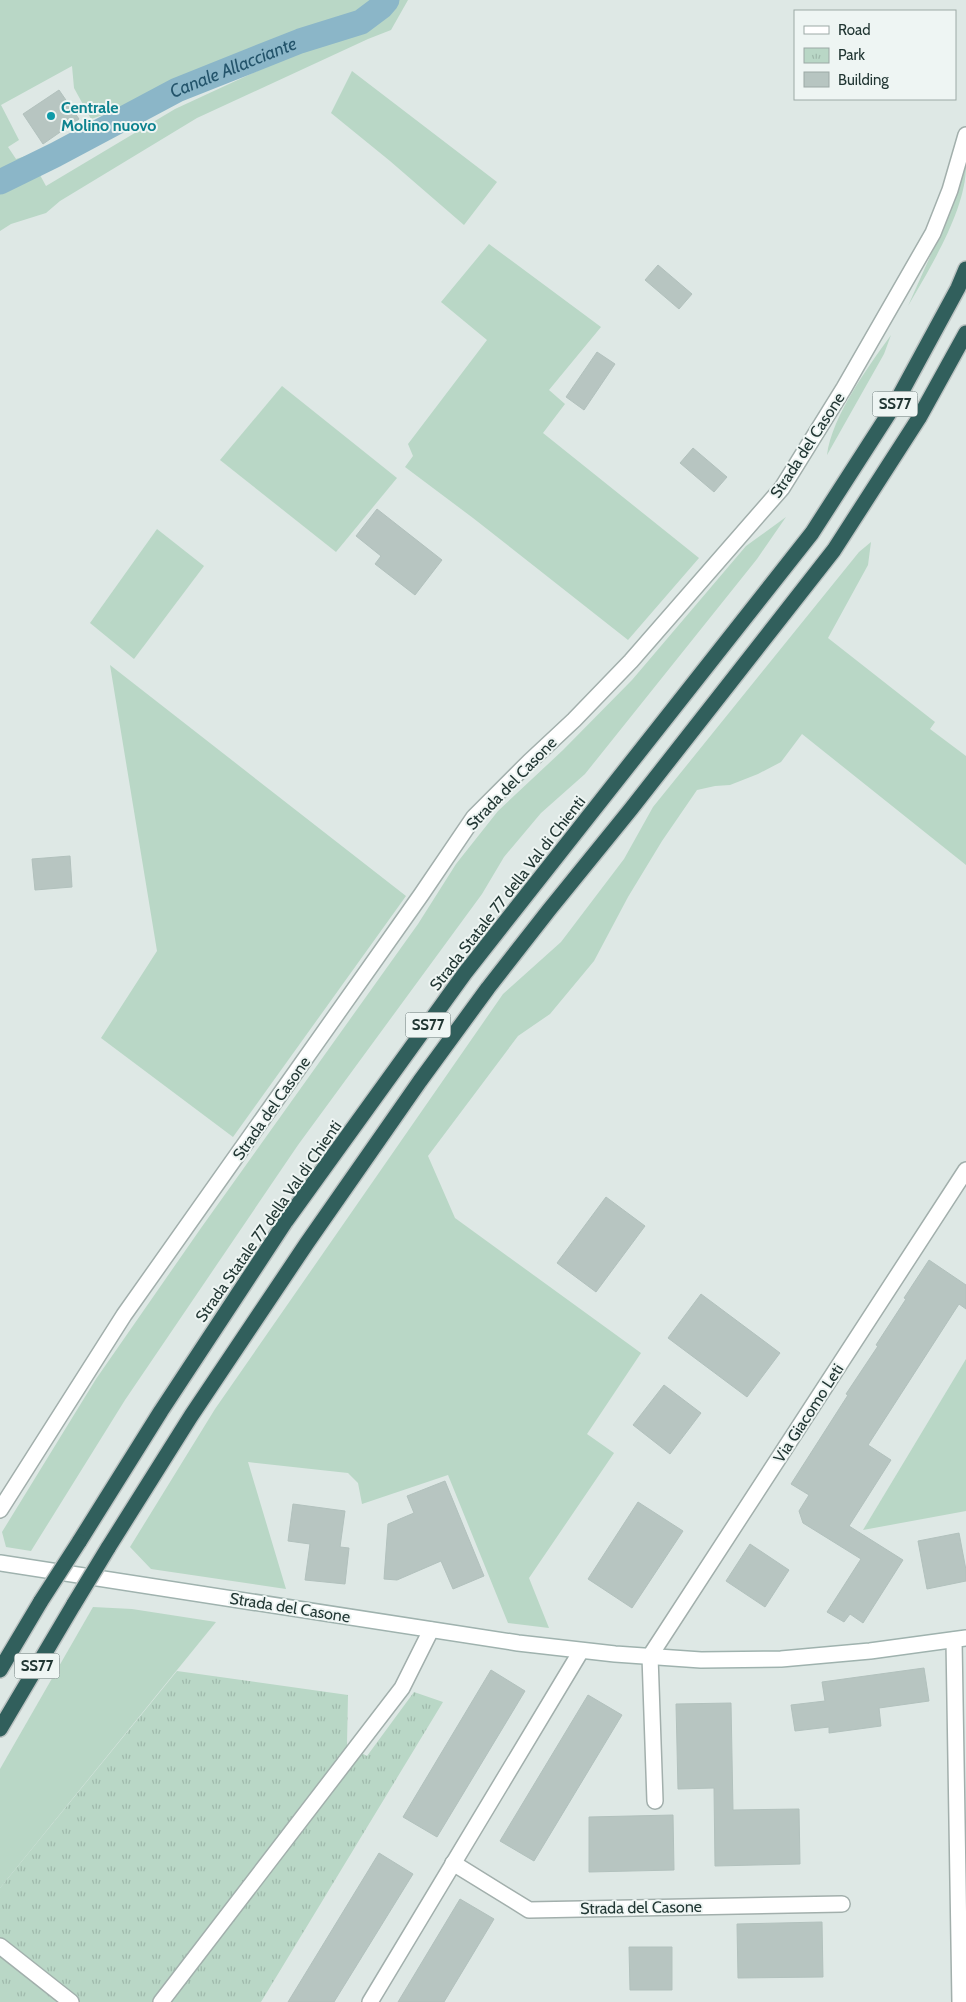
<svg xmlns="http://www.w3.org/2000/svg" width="966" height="2002" font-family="Cabin,sans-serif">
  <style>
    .green { fill: #b9d7c6; fill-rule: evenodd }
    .park { fill: url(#park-tufts) }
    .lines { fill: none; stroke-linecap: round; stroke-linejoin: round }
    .canal { stroke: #8bb6c8; stroke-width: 25 }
    .building { fill: #b7c5c1; stroke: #b2c1bd }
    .street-casing { stroke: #a2afac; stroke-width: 18 }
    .secondary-casing { stroke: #9fb2ae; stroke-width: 18 }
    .highway-casing { stroke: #bcc3c2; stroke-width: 18 }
    .street { stroke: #fff; stroke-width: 15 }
    .secondary { stroke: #fff; stroke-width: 15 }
    .highway { stroke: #315f5c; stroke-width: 15 }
    .highway-bridge-casing { stroke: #bcc3c2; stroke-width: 18; stroke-linecap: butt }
    .highway-bridge { stroke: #315f5c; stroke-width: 15 }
    .culture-dot { fill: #0f9aa8; stroke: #eef5f3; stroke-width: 2 }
    .labels { text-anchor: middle; stroke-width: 4; stroke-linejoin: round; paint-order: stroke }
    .shield { fill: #eef5f3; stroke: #5e6f6d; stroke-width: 1 }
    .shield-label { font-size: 15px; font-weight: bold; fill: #213633 }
    .culture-label { font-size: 16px; font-weight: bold; fill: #0d838f; stroke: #eef5f3; text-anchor: start }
    .street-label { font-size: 16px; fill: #213633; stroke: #eef5f3 }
    .water-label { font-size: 18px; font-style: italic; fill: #23546b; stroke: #eef5f3 }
  </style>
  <defs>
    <pattern id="park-tufts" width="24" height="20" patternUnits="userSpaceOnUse" patternTransform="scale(1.25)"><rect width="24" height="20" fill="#b9d7c6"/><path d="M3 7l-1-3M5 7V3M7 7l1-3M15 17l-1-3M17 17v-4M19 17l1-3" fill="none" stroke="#9fb9ab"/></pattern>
  </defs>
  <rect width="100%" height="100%" fill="#dee8e5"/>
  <g class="green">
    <path d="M 0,0 L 408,0 L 391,30 L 368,39 L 197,118 L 60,201 L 46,213 L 11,224 L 0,231 ZM 264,49 L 283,59 L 175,109 L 46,186 L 29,155 L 16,159 L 8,147 L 19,140 L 1,105 L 72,66 L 74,88 L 91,119 L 142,102 L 211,69 Z"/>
    <path d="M 352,71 L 497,182 L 464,225 L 390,161 L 331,113 Z"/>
    <path d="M 966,166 C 966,210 930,268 908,306 L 949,214 Z"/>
    <path d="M 489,244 L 601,327 L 549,390 L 565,404 L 543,433 L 699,558 L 628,640 L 473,518 L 405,467 L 413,456 L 408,444 L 487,340 L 441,302 Z"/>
    <path d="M 891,335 L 884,354 L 827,455 C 832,416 868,367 891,335 Z"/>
    <path d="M 282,386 L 397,478 L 336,552 L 220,460 Z"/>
    <path d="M 786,517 L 757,559 L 585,774 L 541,813 L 504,857 L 482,894 L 298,1145 L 125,1400 L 31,1551 L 6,1547 L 2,1532 L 96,1379 L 201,1228 L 418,924 L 456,864 L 498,811 L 563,750 L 632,680 L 746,546 Z"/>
    <path d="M 157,529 L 204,566 L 134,659 L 90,623 Z"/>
    <path d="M 871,542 L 868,565 L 828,638 L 935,722 L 930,729 L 966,756 L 966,865 L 802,734 L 781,762 L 758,774 L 730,785 L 715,786 L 697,790 L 662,841 L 628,897 L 594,961 L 550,1014 L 518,1036 L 428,1156 L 455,1218 L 641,1353 L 587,1434 L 614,1453 L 529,1578 L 549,1628 L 508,1623 L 448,1475 L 362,1504 L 358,1483 L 348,1473 L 248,1462 L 286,1589 L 151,1569 L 130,1547 L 215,1409 L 503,994 L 561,942 L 624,859 L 653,807 L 859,552 Z"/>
    <path d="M 110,665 L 406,896 L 233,1137 L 101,1038 L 157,951 Z"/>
    <path d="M 966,1359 L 966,1511 L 863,1530 Z"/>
    <path d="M 93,1607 L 132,1609 L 216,1622 L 0,1888 L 0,1769 Z"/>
  </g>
  <path class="park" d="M 177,1671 L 348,1695 L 347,1745 L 367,1756 L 414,1692 L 443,1702 L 261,2002 L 0,2002 L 0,1888 Z"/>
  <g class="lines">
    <path class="canal" id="s1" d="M 0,182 L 55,155 L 177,90 L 300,41 L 361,22 L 381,7 L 387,0"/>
  </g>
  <g class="building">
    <path d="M 59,90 L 79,119 L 43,144 L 23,114 Z"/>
    <path d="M 658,265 L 692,294 L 679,309 L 645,280 Z"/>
    <path d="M 597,352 L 615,364 L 584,410 L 566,397 Z"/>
    <path d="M 693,448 L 727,477 L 714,492 L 680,463 Z"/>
    <path d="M 377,509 L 442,560 L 415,595 L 375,564 L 381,556 L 356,536 Z"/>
    <path d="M 70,856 L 72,887 L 35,890 L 32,859 Z"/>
    <path d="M 606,1197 L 645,1226 L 596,1292 L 557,1263 Z"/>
    <path d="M 929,1260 L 966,1285 L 966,1309 L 959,1304 L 868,1445 L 891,1460 L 849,1526 L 903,1560 L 863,1623 L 850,1614 L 844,1622 L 827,1612 L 861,1559 L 803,1523 L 799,1511 L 809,1495 L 791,1484 L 848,1395 L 846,1394 L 878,1346 L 876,1345 L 906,1299 L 904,1298 Z"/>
    <path d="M 701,1294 L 780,1353 L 747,1397 L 668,1338 Z"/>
    <path d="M 664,1385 L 701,1413 L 670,1454 L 633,1425 Z"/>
    <path d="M 445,1481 L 484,1576 L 453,1589 L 441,1561 L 397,1580 L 384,1579 L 388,1524 L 414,1513 L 407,1496 Z"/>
    <path d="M 638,1502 L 683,1531 L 632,1608 L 588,1579 Z"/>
    <path d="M 293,1504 L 345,1511 L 340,1547 L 349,1548 L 345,1584 L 305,1580 L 310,1544 L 288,1541 Z"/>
    <path d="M 959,1533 L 966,1570 L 966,1581 L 927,1589 L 918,1541 Z"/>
    <path d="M 750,1544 L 789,1570 L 765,1607 L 726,1581 Z"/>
    <path d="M 924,1668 L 929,1701 L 879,1708 L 881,1726 L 829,1733 L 829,1727 L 795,1731 L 791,1705 L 825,1701 L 822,1682 Z"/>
    <path d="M 491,1670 L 525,1691 L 437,1837 L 403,1817 Z"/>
    <path d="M 588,1695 L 622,1715 L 534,1861 L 500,1841 Z"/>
    <path d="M 731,1703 L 733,1810 L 799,1809 L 800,1864 L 715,1866 L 714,1788 L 678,1789 L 676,1704 Z"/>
    <path d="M 673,1815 L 674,1870 L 589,1872 L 589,1817 Z"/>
    <path d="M 379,1853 L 413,1874 L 334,2002 L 288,2002 Z"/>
    <path d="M 460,1899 L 494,1919 L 444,2002 L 398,2002 Z"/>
    <path d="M 822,1922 L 823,1977 L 738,1978 L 737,1924 Z"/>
    <path d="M 629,1947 L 672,1947 L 672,1990 L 630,1990 Z"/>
  </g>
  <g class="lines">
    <g class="street-casing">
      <g id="street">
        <path d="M 0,1510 L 124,1315 L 421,895 L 474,817 L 529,762 L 574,720 L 631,661 L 782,488 L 844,388 L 933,233 L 950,190 L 966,135"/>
        <path d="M 954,1640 L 960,2002"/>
        <path d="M 655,1801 L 650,1656 L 966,1170"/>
        <path d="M 453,1863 L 529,1910 L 842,1904"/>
        <path d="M 0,1946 L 71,2002"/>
        <path d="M 161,2002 L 402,1688 L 431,1630"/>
        <path d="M 370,2002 L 581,1651"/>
      </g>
    </g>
    <g class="secondary-casing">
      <path id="secondary" d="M 0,1563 L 518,1643 L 615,1654 L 701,1660 L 781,1659 L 870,1651 L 966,1638"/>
    </g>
    <g class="highway-casing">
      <g id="highway">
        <path d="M 79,1542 L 161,1411 L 286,1221 L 465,973 L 812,533 L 895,404 L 958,288 L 966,269"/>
        <path d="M 108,1548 L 191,1416 L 307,1243 L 420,1081 L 488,988 L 549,910 L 631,809 L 834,550 L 919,418 L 966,333"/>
        <path d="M 0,1670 L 41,1601"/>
        <path d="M 0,1729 L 74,1604"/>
      </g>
    </g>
    <use href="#street" class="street"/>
    <use href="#secondary" class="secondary"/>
    <use href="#highway" class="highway"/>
    <g class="highway-bridge-casing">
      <g id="highway-bridge">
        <path d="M 41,1601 L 79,1542"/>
        <path d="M 74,1604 L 108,1548"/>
      </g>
    </g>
    <use href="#highway-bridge" class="highway-bridge"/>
  </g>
  <circle class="culture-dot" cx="51" cy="116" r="5"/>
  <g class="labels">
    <g class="shield">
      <rect x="872.5" y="391.5" width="45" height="25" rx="4"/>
      <rect x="405.5" y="1012.5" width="45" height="25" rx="4"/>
      <rect x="14.5" y="1653.5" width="45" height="25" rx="4"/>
    </g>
    <g class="shield-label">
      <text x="895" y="409">SS77</text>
      <text x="428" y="1030">SS77</text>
      <text x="37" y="1671">SS77</text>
    </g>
    <g class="culture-label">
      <text x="61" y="113">Centrale<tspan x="61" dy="18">Molino nuovo</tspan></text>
    </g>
    <g class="street-label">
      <text transform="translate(807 445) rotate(-57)" y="6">Strada del Casone</text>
      <text transform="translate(511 783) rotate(-46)" y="6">Strada del Casone</text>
      <text transform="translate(507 893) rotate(-52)" y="6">Strada Statale 77 della Val di Chienti</text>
      <text transform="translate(271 1108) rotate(-55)" y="6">Strada del Casone</text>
      <text transform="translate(268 1221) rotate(-55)" y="6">Strada Statale 77 della Val di Chienti</text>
      <text transform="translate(808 1413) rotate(-57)" y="6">Via Giacomo Leti</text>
      <text transform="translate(290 1607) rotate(9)" y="6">Strada del Casone</text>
      <text transform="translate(641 1907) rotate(-1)" y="6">Strada del Casone</text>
    </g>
    <g class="water-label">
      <text dy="6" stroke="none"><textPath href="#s1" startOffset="260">Canale Allacciante</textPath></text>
    </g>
  </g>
  <rect x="794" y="10" width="162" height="90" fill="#eef5f3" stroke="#9ca9a6"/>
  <rect x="804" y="26" width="25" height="8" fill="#ffffff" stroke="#9ca9a6"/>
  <text x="838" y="35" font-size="15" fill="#213633">Road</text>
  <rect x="804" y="48" width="25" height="15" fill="url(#park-tufts)" stroke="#9ca9a6"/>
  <text x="838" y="60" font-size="15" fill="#213633">Park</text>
  <rect x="804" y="72" width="25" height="15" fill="#b7c5c1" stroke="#9ca9a6"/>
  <text x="838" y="85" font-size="15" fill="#213633">Building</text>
</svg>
